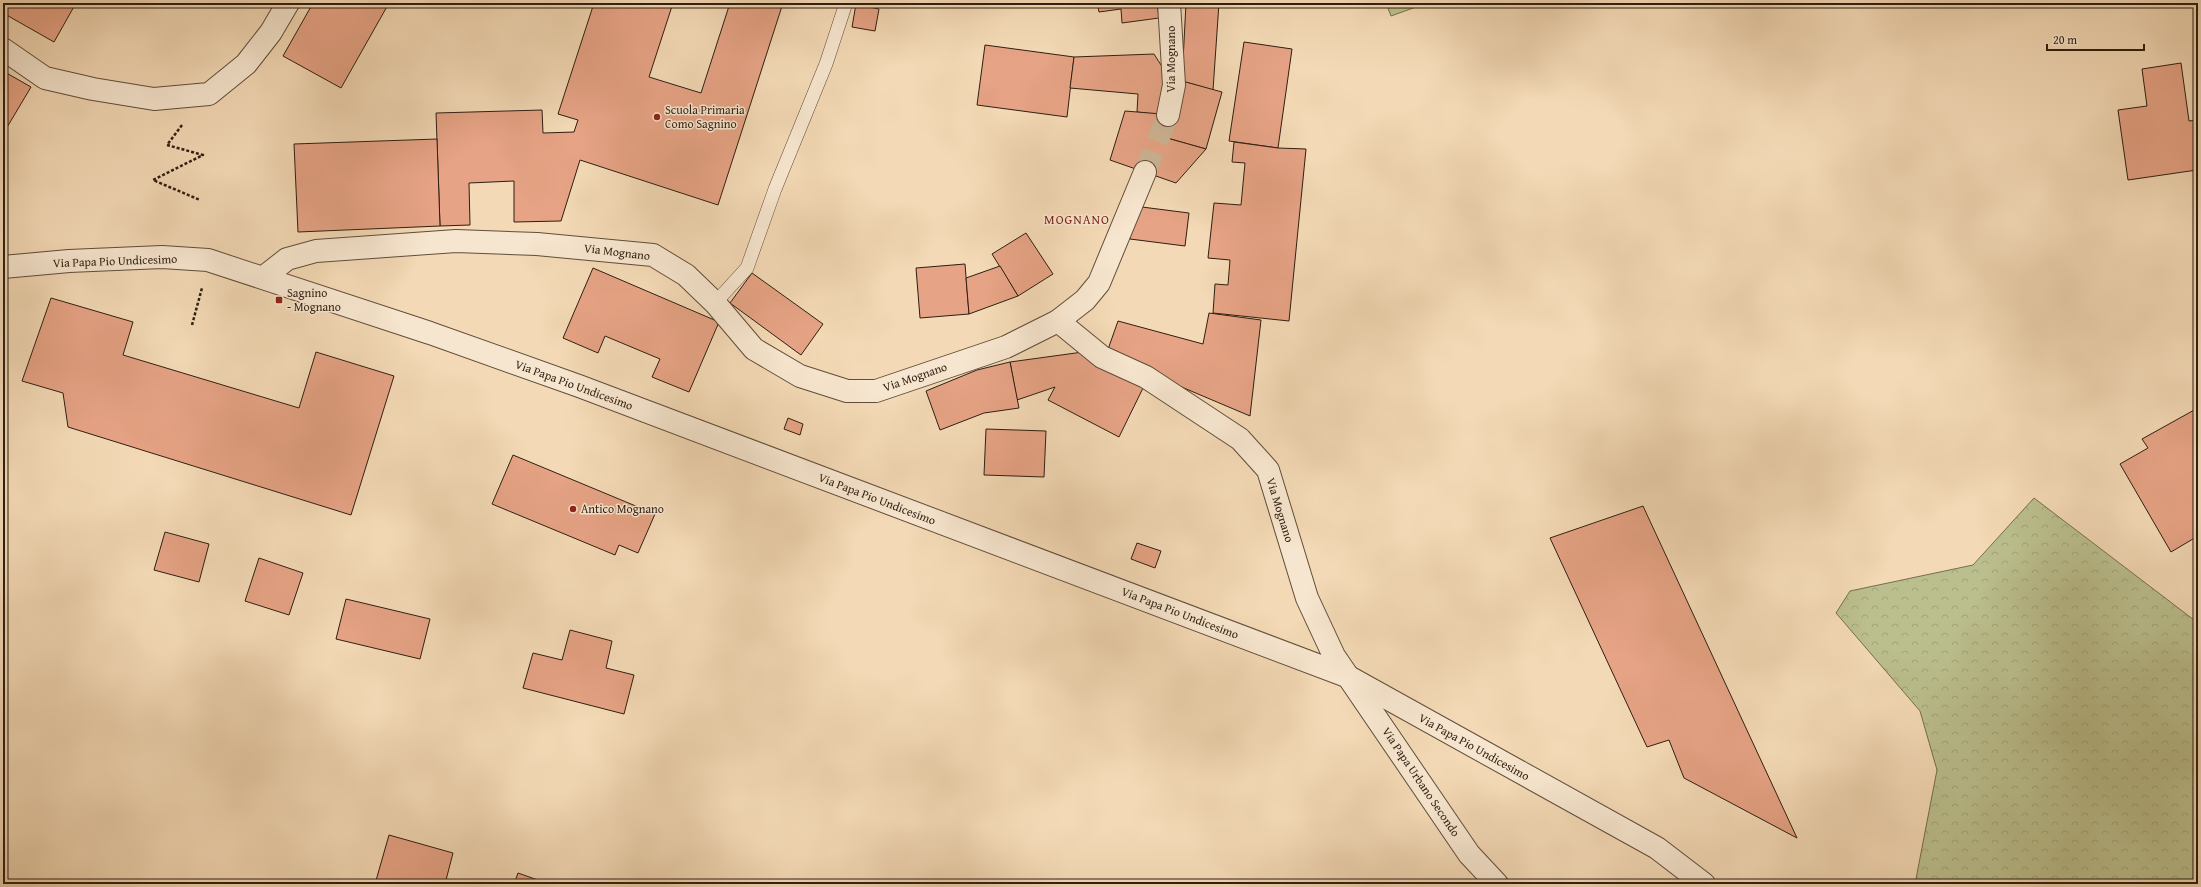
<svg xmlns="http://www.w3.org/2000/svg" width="2201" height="887" font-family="'Gentium Book Plus',serif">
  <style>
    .forest { fill: url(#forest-crowns); stroke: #756e4f }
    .pitch { fill: #bbbf8d; stroke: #756e4f }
    .building { fill: #e6a385; stroke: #2f1e11 }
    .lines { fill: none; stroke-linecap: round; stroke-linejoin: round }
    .street-tunnel { stroke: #ccb494; stroke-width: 22; stroke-dasharray: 22 11; stroke-linecap: butt }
    .lane-casing { stroke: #604d3a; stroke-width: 14 }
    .street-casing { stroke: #604d3a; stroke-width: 24 }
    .path { stroke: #2f1e11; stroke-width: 2.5; stroke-dasharray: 3 2; stroke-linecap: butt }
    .lane { stroke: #f7e6cf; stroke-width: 13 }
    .street { stroke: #f7e6cf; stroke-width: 22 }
    .poi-dot { fill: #8f2418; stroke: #f7e6cf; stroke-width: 1.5 }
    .labels { text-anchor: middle; stroke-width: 3; stroke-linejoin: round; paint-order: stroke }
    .street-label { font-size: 12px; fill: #2f1e11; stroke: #f7e6cf }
    .poi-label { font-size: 12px; fill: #2f1e11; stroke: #f7e6cf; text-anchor: start }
    .neighbourhood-label { font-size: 13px; letter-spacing: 1px; fill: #7a1f14; stroke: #f7e6cf }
  </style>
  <defs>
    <pattern id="forest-crowns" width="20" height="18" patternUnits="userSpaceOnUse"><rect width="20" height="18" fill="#bbbf8d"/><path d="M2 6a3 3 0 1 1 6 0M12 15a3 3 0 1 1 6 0" fill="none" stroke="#a1a479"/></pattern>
  </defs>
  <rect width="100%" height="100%" fill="#f3d9b5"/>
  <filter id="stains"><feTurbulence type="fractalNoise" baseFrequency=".005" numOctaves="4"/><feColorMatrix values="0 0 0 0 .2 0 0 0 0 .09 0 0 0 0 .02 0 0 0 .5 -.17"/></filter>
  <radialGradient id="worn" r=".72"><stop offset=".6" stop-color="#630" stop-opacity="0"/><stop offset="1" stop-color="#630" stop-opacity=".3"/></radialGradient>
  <path class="forest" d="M 2034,498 L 2198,623 L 2198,884 L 1915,884 L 1937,770 L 1920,711 L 1836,613 L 1850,591 L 1973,565 Z"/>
  <path class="pitch" d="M 1386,3 L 1427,3 L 1391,16 Z"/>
  <g class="building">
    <path d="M 3,3 L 76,3 L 54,42 L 3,13 Z"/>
    <path d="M 313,3 L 389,3 L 341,88 L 283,56 Z"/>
    <path d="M 594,3 L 673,3 L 649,77 L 701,93 L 730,3 L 783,3 L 718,205 L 580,160 L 561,221 L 514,222 L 514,181 L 469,183 L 470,225 L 440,226 L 436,113 L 542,110 L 543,133 L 574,132 L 578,120 L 558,114 Z"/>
    <path d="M 1097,3 L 1157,3 L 1159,18 L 1122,23 L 1121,9 L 1099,12 Z"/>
    <path d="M 1186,3 L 1219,3 L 1213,90 L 1182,81 Z"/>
    <path d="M 856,4 L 879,9 L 875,31 L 852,27 Z"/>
    <path d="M 1244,42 L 1292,49 L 1278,148 L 1229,141 Z"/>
    <path d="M 985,45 L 1074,57 L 1067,117 L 977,105 Z"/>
    <path d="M 1154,54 L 1170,79 L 1163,115 L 1137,112 L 1138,94 L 1070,88 L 1074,57 Z"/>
    <path d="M 2181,63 L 2189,121 L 2198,120 L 2198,152 L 2194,153 L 2197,170 L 2128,180 L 2118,110 L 2147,106 L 2142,69 Z"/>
    <path d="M 3,71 L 31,87 L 3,134 Z"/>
    <path d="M 1182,81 L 1222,92 L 1206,149 L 1167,138 Z"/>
    <path d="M 1125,111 L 1174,115 L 1167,138 L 1206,149 L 1176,183 L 1110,160 Z"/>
    <path d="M 437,139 L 440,226 L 298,232 L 294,144 Z"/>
    <path d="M 1234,142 L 1278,148 L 1306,149 L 1289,321 L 1213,313 L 1215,284 L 1228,285 L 1230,260 L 1208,258 L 1214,203 L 1241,205 L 1245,163 L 1232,162 Z"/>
    <path d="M 1134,206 L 1189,213 L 1185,246 L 1130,239 Z"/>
    <path d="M 1026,233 L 1053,274 L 1018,296 L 992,254 Z"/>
    <path d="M 965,264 L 969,314 L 920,318 L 916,268 Z"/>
    <path d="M 1000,266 L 1018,296 L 969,314 L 966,278 Z"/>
    <path d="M 593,268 L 719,322 L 689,392 L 652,377 L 660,359 L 605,336 L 598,353 L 563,338 Z"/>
    <path d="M 752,273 L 823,324 L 801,355 L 730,303 Z"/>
    <path d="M 51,298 L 133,322 L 123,355 L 299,408 L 316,352 L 394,376 L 351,515 L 68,427 L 63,393 L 22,381 Z"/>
    <path d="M 1209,313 L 1261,320 L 1250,416 L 1106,355 L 1118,321 L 1203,344 Z"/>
    <path d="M 1083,352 L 1145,384 L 1119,437 L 1048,400 L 1055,387 L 1017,400 L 1010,362 Z"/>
    <path d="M 1010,362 L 1019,408 L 984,413 L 940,430 L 926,391 L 977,370 Z"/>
    <path d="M 2196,409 L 2198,412 L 2198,536 L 2171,552 L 2120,464 L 2148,448 L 2142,439 Z"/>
    <path d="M 788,418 L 803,424 L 800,435 L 784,429 Z"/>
    <path d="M 986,429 L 1046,431 L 1044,477 L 984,475 Z"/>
    <path d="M 513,455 L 655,514 L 638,553 L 619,545 L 615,555 L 492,504 Z"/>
    <path d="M 1643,506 L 1797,838 L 1684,778 L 1669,740 L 1647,747 L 1550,538 Z"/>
    <path d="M 165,532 L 209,544 L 199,582 L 154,570 Z"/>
    <path d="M 1137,543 L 1161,551 L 1155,568 L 1131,559 Z"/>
    <path d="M 259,558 L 303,573 L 289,615 L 245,601 Z"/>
    <path d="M 346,599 L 430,619 L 420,659 L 336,639 Z"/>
    <path d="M 570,630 L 612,641 L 606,668 L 634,675 L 624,714 L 523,688 L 533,653 L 562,660 Z"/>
    <path d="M 389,835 L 453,853 L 445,884 L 375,884 Z"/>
    <path d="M 518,873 L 549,884 L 514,884 Z"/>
  </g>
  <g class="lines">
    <path class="street-tunnel" d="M 1145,172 L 1168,115"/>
    <g class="lane-casing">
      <path id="lane" d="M 715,303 L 747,268 L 775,189 L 826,64 L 846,3"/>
    </g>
    <g class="street-casing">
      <g id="street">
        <path d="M 3,49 L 45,78 L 93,89 L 154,99 L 209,94 L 246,64 L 271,32 L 288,3"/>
        <path d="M 1168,115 L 1174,85 L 1169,3"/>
        <path d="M 3,267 L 69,261 L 162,257 L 208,260 L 430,333 L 579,386 L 1349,677 L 1657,848 L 1704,884"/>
        <path d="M 264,277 L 287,259 L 316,251 L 456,241 L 537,244 L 653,255 L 686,275 L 715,303 L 754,349 L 800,376 L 847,391 L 876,391 L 1006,347 L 1058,321 L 1102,357 L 1146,377 L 1240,439 L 1268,470 L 1307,598 L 1334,656 L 1469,854 L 1497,884"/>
        <path d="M 1058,321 L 1085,300 L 1099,283 L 1145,172"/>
      </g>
    </g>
    <g class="path">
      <path d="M 182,125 L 167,145 L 203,155 L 153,180 L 200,200"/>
      <path d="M 192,325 L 202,288"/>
    </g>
    <use href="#lane" class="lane"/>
    <use href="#street" class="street"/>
  </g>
  <g class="poi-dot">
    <circle cx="657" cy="117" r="4"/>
    <rect x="275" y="296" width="8" height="8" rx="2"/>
    <circle cx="573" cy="509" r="4"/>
  </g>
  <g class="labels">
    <g class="street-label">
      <text transform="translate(1171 59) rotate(-90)" y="4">Via Mognano</text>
      <text transform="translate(617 252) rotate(7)" y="4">Via Mognano</text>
      <text transform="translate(115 261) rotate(-2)" y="4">Via Papa Pio Undicesimo</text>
      <text transform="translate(915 377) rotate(-19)" y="4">Via Mognano</text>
      <text transform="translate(574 385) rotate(20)" y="4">Via Papa Pio Undicesimo</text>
      <text transform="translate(877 499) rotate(21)" y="4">Via Papa Pio Undicesimo</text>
      <text transform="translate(1280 510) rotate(73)" y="4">Via Mognano</text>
      <text transform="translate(1180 613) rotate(21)" y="4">Via Papa Pio Undicesimo</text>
      <text transform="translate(1474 747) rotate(29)" y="4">Via Papa Pio Undicesimo</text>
      <text transform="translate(1421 782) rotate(56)" y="4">Via Papa Urbano Secondo</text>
    </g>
    <g class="poi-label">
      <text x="665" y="114">Scuola Primaria<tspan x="665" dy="14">Como Sagnino</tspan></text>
      <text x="287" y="297">Sagnino<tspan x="287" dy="14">- Mognano</tspan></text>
      <text x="581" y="513">Antico Mognano</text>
    </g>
    <g class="neighbourhood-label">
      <text x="1077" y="224">MOGNANO</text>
    </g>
  </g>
  <rect width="2201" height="887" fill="none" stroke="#f3d9b5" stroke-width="16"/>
  <rect x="4" y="4" width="2193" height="879" fill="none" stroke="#2f1e11" stroke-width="2"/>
  <rect x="8" y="8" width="2185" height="871" fill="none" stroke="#2f1e11"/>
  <path d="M2047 44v6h97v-6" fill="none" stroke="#2f1e11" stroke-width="2"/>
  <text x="2053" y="44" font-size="12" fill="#2f1e11" stroke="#f7e6cf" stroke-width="3" paint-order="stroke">20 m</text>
  <rect width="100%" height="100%" filter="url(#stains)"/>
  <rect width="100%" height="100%" fill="url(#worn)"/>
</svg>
